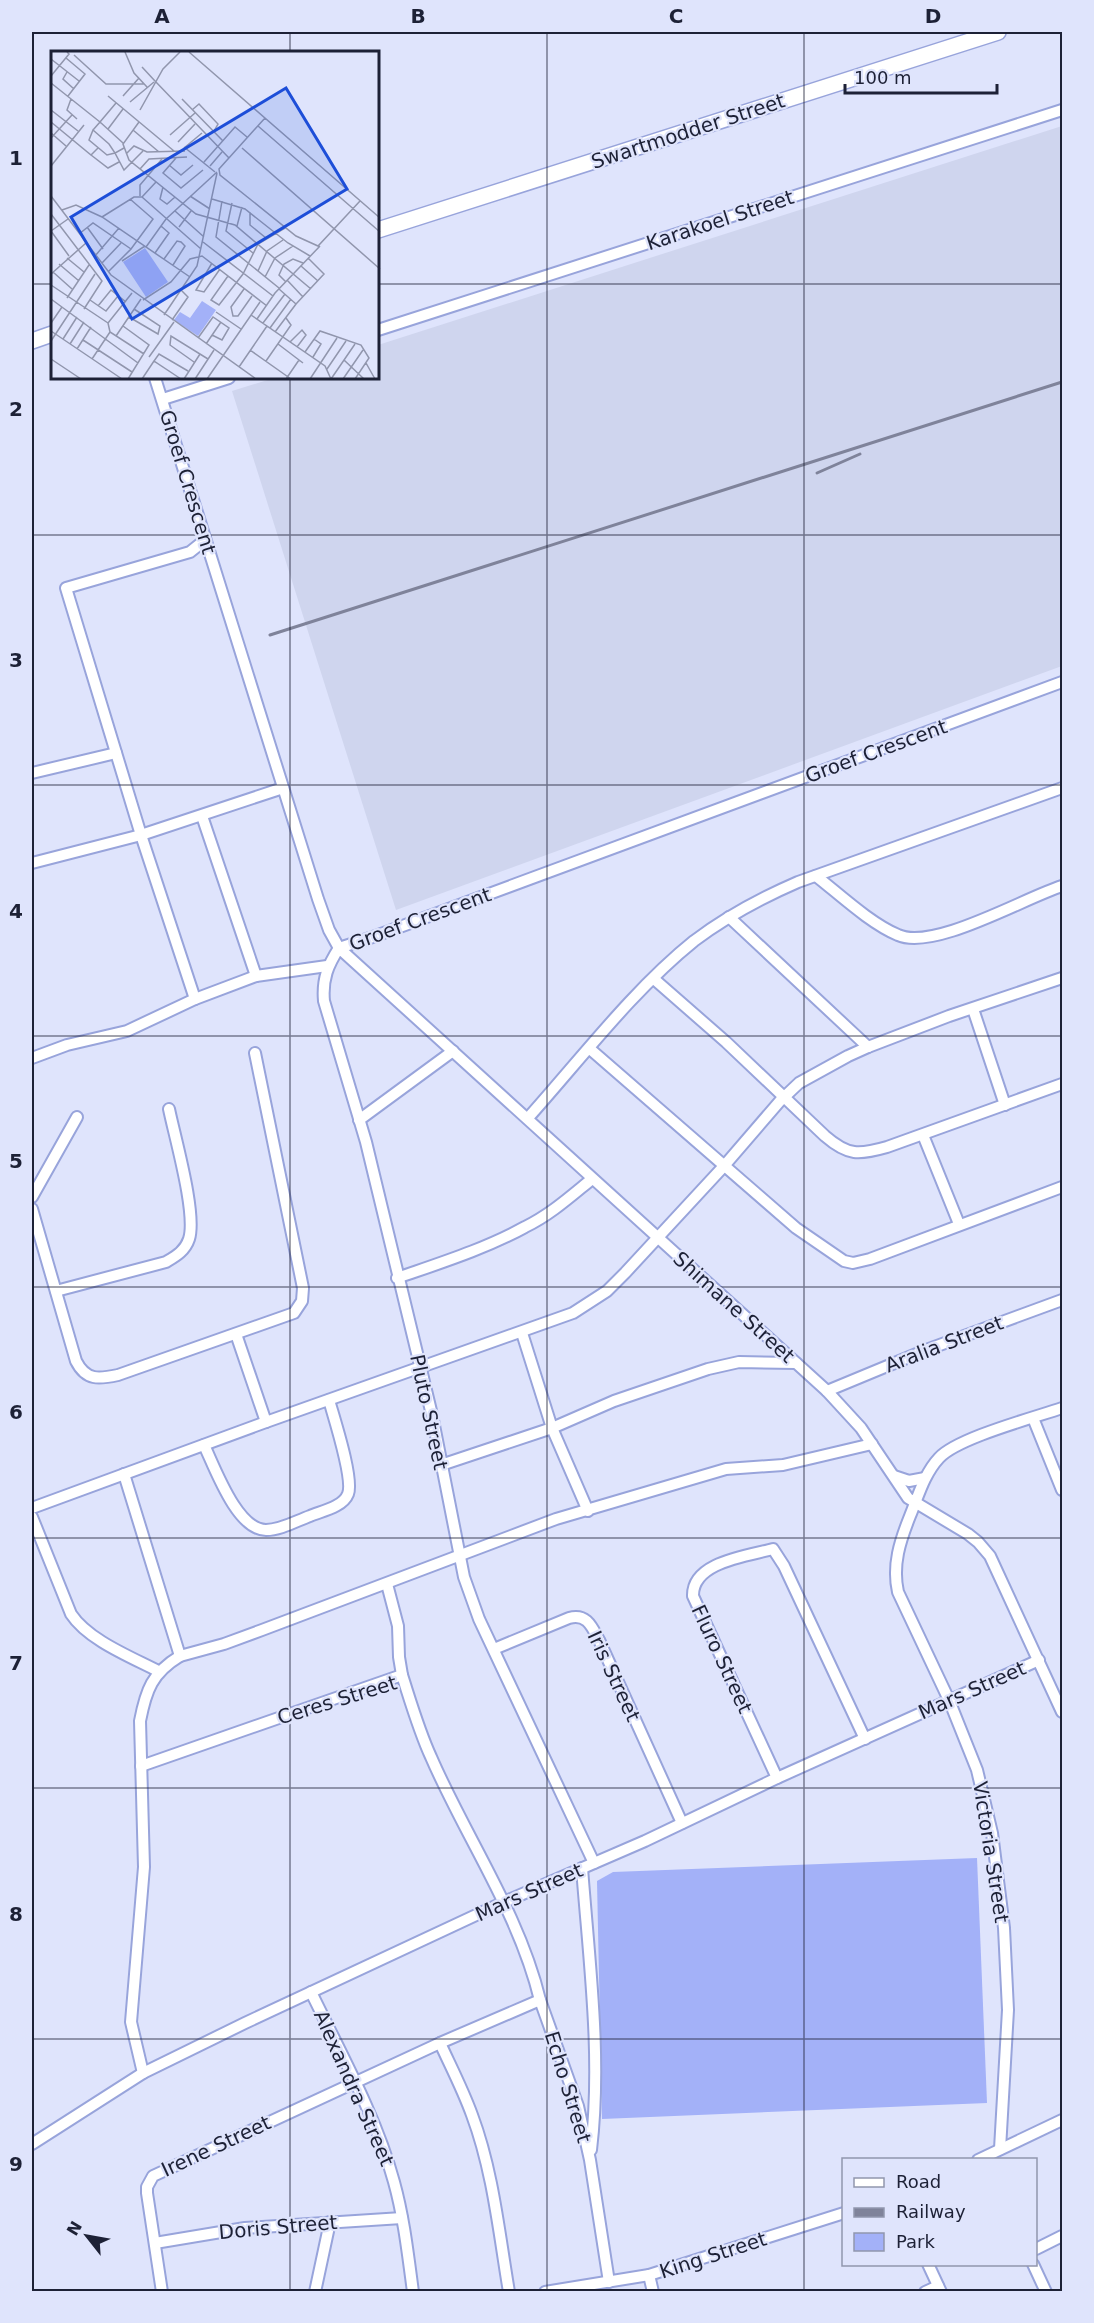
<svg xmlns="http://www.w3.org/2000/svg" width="1094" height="2323" font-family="'DejaVu Sans',sans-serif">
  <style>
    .built { fill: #cfd5ee }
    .green { fill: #a3b1f8 }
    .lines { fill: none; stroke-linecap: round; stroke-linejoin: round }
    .street-casing { stroke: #98a4db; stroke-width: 14 }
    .secondary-casing { stroke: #98a4db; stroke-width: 18 }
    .street { stroke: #fff; stroke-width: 10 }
    .secondary { stroke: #fff; stroke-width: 15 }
    .rail { stroke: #7f839a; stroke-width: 3 }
    .grid { fill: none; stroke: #1d2136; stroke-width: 1.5; stroke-opacity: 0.55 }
    .labels { text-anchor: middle; stroke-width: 4.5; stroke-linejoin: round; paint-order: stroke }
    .street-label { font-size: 20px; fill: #1d2136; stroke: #dfe4fc }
    .inset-road { fill: none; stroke: #9196ad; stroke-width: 1.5 }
    .view { fill: #1d4ed8; fill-opacity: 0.15; stroke: #1d4ed8; stroke-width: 3 }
    .inset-edge { fill: none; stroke: #1d2136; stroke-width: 3 }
    .neatline { fill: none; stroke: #1d2136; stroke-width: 2 }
    .grid-label { font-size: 20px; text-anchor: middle; font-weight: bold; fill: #1d2136 }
  </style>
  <rect width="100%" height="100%" fill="#dfe4fc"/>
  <path class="built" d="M 1062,126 L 1062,666 L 396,910 L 232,391 L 274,378 L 378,378 L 378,345 Z"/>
  <path class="green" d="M 977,1858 L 987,2103 L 602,2119 L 597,1881 L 613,1872 Z"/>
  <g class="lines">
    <g class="street-casing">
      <g id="street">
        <path d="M 378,330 L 1062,110"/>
        <path d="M 155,378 L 318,899 L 329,930 L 339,948 L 370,938 L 1062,682"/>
        <path d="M 163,399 L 229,378"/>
        <path d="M 32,773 L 116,753"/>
        <path d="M 202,816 L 256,976"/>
        <path d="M 32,863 L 141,835 L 283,788"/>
        <path d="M 816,876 C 839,894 871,924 898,935 C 934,951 1024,898 1062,886"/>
        <path d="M 729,917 L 868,1047"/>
        <path d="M 654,979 L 726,1042 L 825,1136 C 848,1156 859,1155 887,1147 L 1062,1084"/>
        <path d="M 195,999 L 141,835 L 66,588 L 190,552 L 205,540"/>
        <path d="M 973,1009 L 1005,1105"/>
        <path d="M 590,1049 L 796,1228 L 844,1261 L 853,1263 L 870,1259 L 1062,1187"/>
        <path d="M 32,1058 L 67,1045 L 127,1031 L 195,999 L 256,976 L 327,966"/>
        <path d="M 528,1118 C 580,1060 633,990 694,941 C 726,917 761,898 798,882 L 1062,788"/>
        <path d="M 359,1120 L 453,1051"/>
        <path d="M 923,1135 L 959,1224"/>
        <path d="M 32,1197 L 77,1117"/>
        <path d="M 32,1209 L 76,1361 C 86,1381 99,1379 118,1375 L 294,1313 L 302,1301 L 303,1288 L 255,1053"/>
        <path d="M 397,1278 C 440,1263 485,1249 525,1227 C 550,1215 571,1196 592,1179"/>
        <path d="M 56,1291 L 166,1262 C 176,1256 185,1251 189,1239 C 197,1214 175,1138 169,1109"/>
        <path d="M 522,1333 L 552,1428 L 588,1511"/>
        <path d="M 236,1334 L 266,1422"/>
        <path d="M 827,1391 L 926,1350 L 1062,1300"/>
        <path d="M 1033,1418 L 1062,1490"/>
        <path d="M 204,1445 C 215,1468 237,1530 266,1530 C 281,1530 296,1521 310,1516 C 322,1511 343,1507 348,1494 C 354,1479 334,1418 329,1400"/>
        <path d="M 441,1465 L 552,1428 L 614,1401 L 708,1369 L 739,1362 L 796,1363"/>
        <path d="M 124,1474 L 180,1656 C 152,1673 146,1690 140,1721 L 144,1867 L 131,2022 L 143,2073"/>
        <path d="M 894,1476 L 909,1481 L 925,1478"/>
        <path d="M 32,1508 L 266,1422 L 573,1313 L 607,1291 L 625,1273 L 724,1166 L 780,1101 L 799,1083 L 848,1056 L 868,1047 L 949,1016 L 1062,978"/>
        <path d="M 32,1517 L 71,1614 C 88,1640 131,1657 158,1671"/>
        <path d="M 387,1584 L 398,1626 L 399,1657 L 402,1675"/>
        <path d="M 494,1649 L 569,1618 C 587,1613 592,1627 599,1640 L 682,1823"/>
        <path d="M 180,1656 L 224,1644 L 262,1630 L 556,1519 L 726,1469 L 783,1465 L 872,1444"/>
        <path d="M 141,1766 L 402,1675 C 411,1703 419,1731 431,1757 C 466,1838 519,1913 540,2000"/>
        <path d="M 777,1778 L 693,1596 C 692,1562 747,1556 773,1549 L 784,1566 L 865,1739"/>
        <path d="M 594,1863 L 479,1619 L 464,1577 L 432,1415 L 366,1142 L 324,1001 C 322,979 328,965 339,948 L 827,1391 L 861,1428 L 908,1498 L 968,1534 L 978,1542 L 990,1556 L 1062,1712"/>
        <path d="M 582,1868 C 589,1961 602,2057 591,2150"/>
        <path d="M 311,1992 C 341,2054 376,2116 394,2182 C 404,2218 408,2255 413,2292"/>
        <path d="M 440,2043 C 451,2067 463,2090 472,2115 C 493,2171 499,2233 509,2292"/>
        <path d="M 32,2144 L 143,2073 L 245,2023 L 504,1902 L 645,1841 L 777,1778 L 1039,1660"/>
        <path d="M 1000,2149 L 1008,2010 L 1004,1928 L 992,1833 L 977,1770 L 949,1700 L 898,1592 C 892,1565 900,1541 910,1516 C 918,1497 924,1474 939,1458 C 957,1438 1033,1418 1062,1408"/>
        <path d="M 978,2160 L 1062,2120"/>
        <path d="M 155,2243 L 245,2228 L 402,2218"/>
        <path d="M 1036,2249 L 1062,2236"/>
        <path d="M 928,2264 L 941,2292"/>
        <path d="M 1033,2264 L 1046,2292"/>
        <path d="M 649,2275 L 653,2292"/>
        <path d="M 162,2292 L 147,2193 L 147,2187 L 153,2176 L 440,2043 L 540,2000 L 578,2106 L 590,2160 L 609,2282"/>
        <path d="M 315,2292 L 330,2222"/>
        <path d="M 545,2292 L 649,2275 L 844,2213"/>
        <path d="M 925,2292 L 938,2286"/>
      </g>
    </g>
    <g class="secondary-casing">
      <g id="secondary">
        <path d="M 378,230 L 998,32"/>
        <path d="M 32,341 L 52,334"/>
      </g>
    </g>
    <use href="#street" class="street"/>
    <use href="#secondary" class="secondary"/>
    <g class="rail">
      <path d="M 817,473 L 860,454"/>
      <path d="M 270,635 L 1062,382"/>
    </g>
  </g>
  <path class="grid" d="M 290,32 L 290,52M 547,32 L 547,2292M 804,32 L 804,2292M 32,284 L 52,284M 378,284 L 1062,284M 290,378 L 290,2292M 32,535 L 1062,535M 32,785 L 1062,785M 32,1036 L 1062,1036M 32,1287 L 1062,1287M 32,1538 L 1062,1538M 32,1788 L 1062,1788M 32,2039 L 1062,2039"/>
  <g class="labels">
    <g class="street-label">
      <text transform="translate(688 131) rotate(-18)" y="7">Swartmodder Street</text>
      <text transform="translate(720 220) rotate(-18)" y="7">Karakoel Street</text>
      <text transform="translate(188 482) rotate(73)" y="7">Groef Crescent</text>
      <text transform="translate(876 751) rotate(-20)" y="7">Groef Crescent</text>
      <text transform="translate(420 919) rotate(-20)" y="7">Groef Crescent</text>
      <text transform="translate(734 1307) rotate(42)" y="7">Shimane Street</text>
      <text transform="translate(944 1344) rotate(-21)" y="7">Aralia Street</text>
      <text transform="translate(429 1412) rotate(78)" y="7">Pluto Street</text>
      <text transform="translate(722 1659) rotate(65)" y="7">Fluro Street</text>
      <text transform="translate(614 1676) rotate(65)" y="7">Iris Street</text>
      <text transform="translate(972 1690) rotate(-24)" y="7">Mars Street</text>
      <text transform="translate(337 1700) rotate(-17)" y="7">Ceres Street</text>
      <text transform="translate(991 1852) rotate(81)" y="7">Victoria Street</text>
      <text transform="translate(529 1892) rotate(-24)" y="7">Mars Street</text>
      <text transform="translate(568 2087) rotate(73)" y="7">Echo Street</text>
      <text transform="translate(354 2088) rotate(66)" y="7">Alexandra Street</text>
      <text transform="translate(216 2146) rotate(-25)" y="7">Irene Street</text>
      <text transform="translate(278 2227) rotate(-5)" y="7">Doris Street</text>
      <text transform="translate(713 2255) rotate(-18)" y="7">King Street</text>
    </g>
  </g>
  <g transform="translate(51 51)">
    <rect width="328" height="328" fill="#dfe4fc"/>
    <path d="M 94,197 L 117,231 L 95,246 L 72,211 ZM 151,250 L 165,259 L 147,285 L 123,269 L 129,261 L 139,267 Z" fill="#a3b1f8"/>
    <path class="inset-road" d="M 74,1 L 83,22 L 96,36M 138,1 L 329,167M 23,4 L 55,33 L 93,33M 15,7 L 34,23 L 17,45M 0,8 L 28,30M 91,16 L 104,30M 16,21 L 12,28 L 23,38M 0,25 L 18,3 L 16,1M 104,30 L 178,107M 0,32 L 49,71 L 42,79M 57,45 L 123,100M 72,45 L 88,27M 20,48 L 16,59 L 26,68M 131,48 L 172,90M 79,51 L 103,31M 65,52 L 49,71 L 72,92M 0,59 L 27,80M 89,59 L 112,18 L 129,1M 141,59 L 148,53 L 167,73 L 163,80M 214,67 L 168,118 L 169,124 L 245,185 L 267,195 L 309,150M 0,71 L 40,104 L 47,97M 88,71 L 72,93 L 78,109 L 145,163 L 184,174 L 260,238M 207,75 L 329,181M 57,78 L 72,58M 42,79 L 58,93 L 64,102 L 56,104 L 38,89 ZM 82,79 L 108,101M 0,82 L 15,95M 119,84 L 144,62M 0,87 L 21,64M 127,91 L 144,73M 133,96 L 164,121M 73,97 L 64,102 L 73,119 L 92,100M 133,97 L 151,82M 191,97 L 329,218M 75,103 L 83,95 L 96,101 L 134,100M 40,104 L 57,117 L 68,111M 125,107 L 112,122 L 130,137 L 152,119M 153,111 L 184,76 L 196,86M 118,114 L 130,124 L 142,114M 0,115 L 33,74M 159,115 L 171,101M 89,118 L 98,108 L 136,106M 112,136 L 109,148 L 116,153 L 124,146M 0,145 L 60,224 L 205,328M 89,145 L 89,134 L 111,108M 139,145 L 159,158M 91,146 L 150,198M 79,148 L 102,168 L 80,198M 161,148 L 194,158 L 237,192 L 259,205M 171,150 L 165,186 L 228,237M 181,152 L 175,180 L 202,202M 11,159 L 25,154 L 51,166 L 139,226M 124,160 L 153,186M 199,161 L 199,174 L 215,187M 0,163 L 51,230 L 33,258M 51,166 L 83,146 L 91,146 L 105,131M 186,175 L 191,156M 36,176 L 52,198M 128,176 L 140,160M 0,180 L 18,205M 0,180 L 17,168M 28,183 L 42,172 L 80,198 L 57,221M 152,191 L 222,245M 95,196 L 115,168 L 166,121M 104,202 L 118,182 L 110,175M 44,205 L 68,177M 16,207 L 33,221M 113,208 L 126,190 L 130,191 L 134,195 L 122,214M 71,210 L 94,195M 51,212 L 70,192M 161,212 L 145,239 L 153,241 L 169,218M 8,213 L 28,230M 250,215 L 267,230M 207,220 L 216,200 L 232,189M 2,221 L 21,238M 0,223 L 35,192M 177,225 L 160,249 L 168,254 L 192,223 L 207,193 L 234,177M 214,226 L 224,207 L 242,195M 236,229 L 252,246M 235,231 L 228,224 L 233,213 L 242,208 L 252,212M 0,234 L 57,272M 193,238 L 180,256 L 182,265 L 187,265 L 201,245M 16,247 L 38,214M 0,248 L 87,312M 39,249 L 55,260 L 67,245M 92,249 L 120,231 L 139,208 L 151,205 L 216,255M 245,253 L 273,223 L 257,207M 47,255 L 60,239 L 75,251M 165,261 L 190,278M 113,264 L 146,215 L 166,122M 200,264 L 274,315 L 280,328M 78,266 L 107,283 L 109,275 L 83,258M 206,268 L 224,242 L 269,195M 121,269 L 137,246 L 130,239M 0,272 L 11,256M 57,272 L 59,281 L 93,303M 57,272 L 81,242M 212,272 L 234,243M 72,275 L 98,294 L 77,328M 219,277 L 240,248M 0,280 L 71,328M 224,281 L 245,253 L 228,238M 65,285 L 90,248M 147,287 L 162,266 L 178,277 L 171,289 L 161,284M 12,288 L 26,266M 32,289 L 81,321M 0,290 L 44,223M 239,291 L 251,279 L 255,284 L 246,296M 19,293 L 33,271M 155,293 L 170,271M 227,293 L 252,312M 26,298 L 40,276M 199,299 L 240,328M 254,301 L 269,280 L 310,294 L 318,307 L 304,328M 98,306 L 123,271M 262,306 L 270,293 L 263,288M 0,308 L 30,328M 41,308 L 59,281M 293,309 L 313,328M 215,310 L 240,274 L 235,267M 143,311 L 119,294 L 120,285 L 157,308M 315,312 L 324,328M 188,316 L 216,275M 276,318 L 295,290M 91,328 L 103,310M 130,328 L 103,310 L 108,303 L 137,320M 133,328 L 149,303M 144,328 L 163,299M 156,328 L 209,251M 235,328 L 248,309M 259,328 L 286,287M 280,328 L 304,293M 292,328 L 312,299"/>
    <path class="view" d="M 235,37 L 296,138 L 81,268 L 20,166 Z"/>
    <rect width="328" height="328" class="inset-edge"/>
  </g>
  <rect width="1094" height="2323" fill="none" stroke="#dfe4fc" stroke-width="66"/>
  <rect x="842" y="2158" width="195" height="108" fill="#dfe4fc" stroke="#9196ad" stroke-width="1.5"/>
  <rect x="854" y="2178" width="30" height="9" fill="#ffffff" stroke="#9196ad" stroke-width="1.5"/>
  <text x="896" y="2188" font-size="18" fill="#1d2136">Road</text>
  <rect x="854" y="2208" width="30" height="9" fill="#7f839a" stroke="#9196ad" stroke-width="1.5"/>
  <text x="896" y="2218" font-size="18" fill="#1d2136">Railway</text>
  <rect x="854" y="2233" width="30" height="18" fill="#a3b1f8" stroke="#9196ad" stroke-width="1.5"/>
  <text x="896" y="2248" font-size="18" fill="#1d2136">Park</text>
  <g transform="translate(87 2236) rotate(301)" stroke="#dfe4fc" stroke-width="4.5" paint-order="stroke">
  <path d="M0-4.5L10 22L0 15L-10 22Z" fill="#1d2136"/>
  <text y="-9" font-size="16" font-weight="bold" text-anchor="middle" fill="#1d2136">N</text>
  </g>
  <path d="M845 84v9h152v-9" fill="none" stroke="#1d2136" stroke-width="3"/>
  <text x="854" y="84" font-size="18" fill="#1d2136" stroke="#dfe4fc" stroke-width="4.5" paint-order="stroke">100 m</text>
  <rect x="33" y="33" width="1028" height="2257" class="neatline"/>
  <g class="grid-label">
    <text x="162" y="23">A</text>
    <text x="418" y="23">B</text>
    <text x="676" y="23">C</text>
    <text x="933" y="23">D</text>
    <text x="16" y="165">1</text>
    <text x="16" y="416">2</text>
    <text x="16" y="667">3</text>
    <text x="16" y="918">4</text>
    <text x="16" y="1168">5</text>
    <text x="16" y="1419">6</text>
    <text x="16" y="1670">7</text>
    <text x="16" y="1921">8</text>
    <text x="16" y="2171">9</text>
  </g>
</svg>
